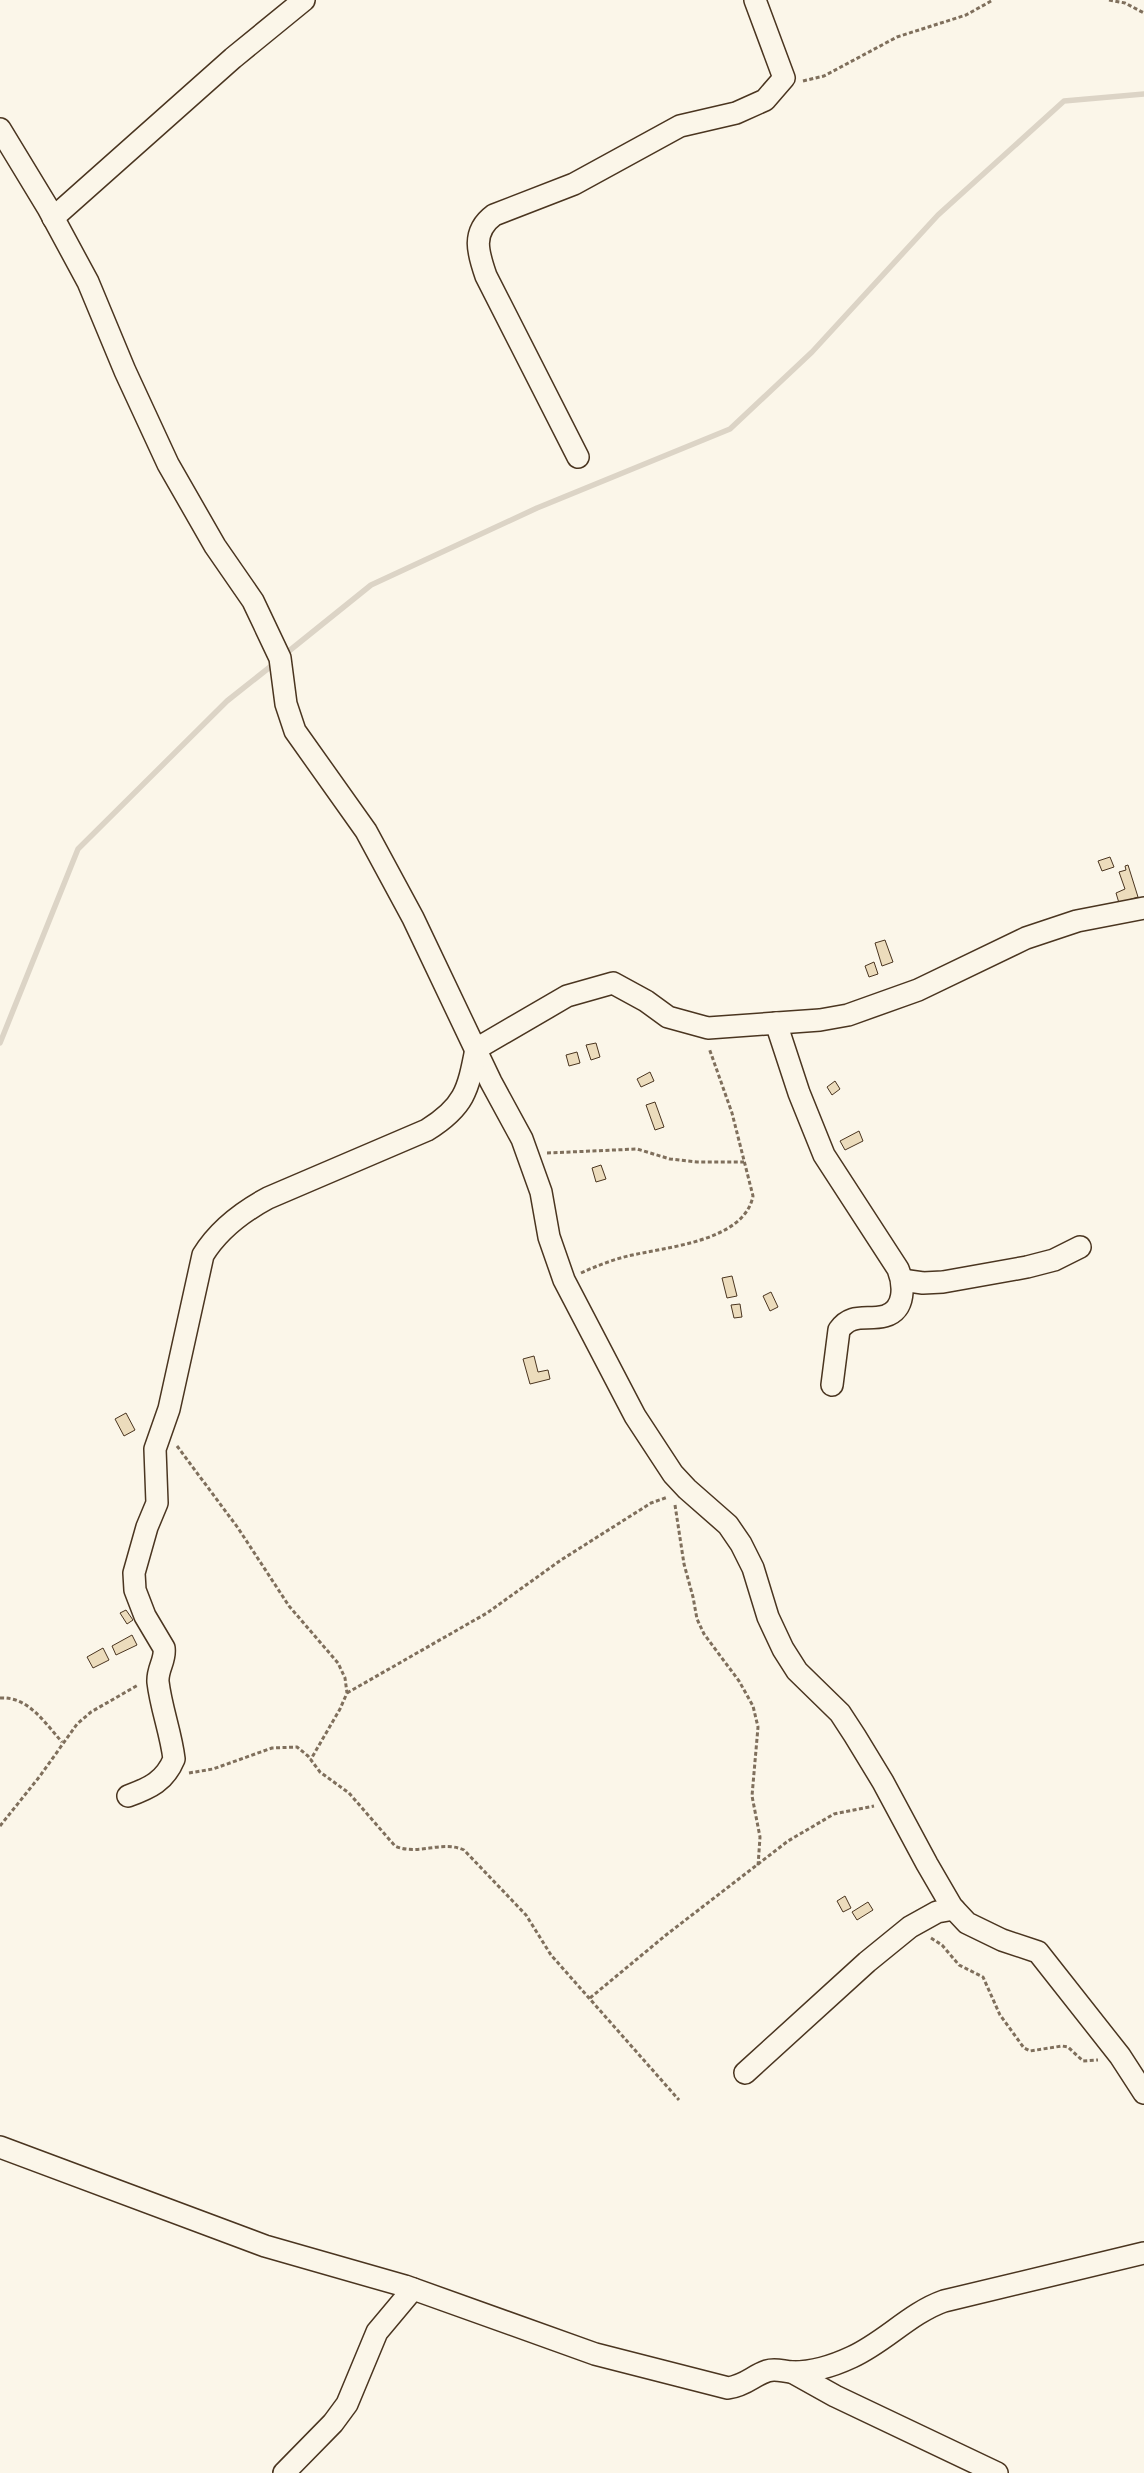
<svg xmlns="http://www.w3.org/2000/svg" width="1144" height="2473" font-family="'Nunito Sans',sans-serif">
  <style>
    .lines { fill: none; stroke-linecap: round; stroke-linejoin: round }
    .stream { stroke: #dcd4c6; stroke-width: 5.5 }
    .building { fill: #ecdcbc; stroke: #4a3520 }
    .minor-casing { stroke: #4a3520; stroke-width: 24 }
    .path { stroke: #7f6f5c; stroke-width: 3; stroke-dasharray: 4 2.5; stroke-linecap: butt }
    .minor { stroke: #fbf6e9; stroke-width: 21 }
  </style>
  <rect width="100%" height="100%" fill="#fbf6e9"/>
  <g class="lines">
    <g class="stream">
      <path d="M 284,655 L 371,585 L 537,508 L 730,429 L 812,352 L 938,215 L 1064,101 L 1144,94"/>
      <path d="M 0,1043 L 78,849 L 227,701 L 275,663"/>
    </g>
  </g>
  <g class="building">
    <path d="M 1110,857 L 1114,867 L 1102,871 L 1098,861 Z"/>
    <path d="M 1128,865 L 1138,897 L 1119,903 L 1116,893 L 1125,889 L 1119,872 L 1126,870 L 1125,866 Z"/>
    <path d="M 885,940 L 893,962 L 882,966 L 875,943 Z"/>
    <path d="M 874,962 L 878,974 L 869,977 L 865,966 Z"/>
    <path d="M 596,1043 L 600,1057 L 591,1060 L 586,1045 Z"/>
    <path d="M 577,1052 L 580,1063 L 569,1066 L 566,1055 Z"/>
    <path d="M 650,1072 L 654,1081 L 641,1087 L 637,1079 Z"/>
    <path d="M 835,1081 L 840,1089 L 832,1095 L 827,1087 Z"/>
    <path d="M 655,1102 L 664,1127 L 655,1130 L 646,1105 Z"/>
    <path d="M 859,1131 L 863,1141 L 845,1150 L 840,1141 Z"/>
    <path d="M 601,1165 L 606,1179 L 596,1182 L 592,1168 Z"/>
    <path d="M 732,1276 L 737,1296 L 727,1298 L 722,1278 Z"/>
    <path d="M 771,1292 L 778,1307 L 770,1311 L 763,1296 Z"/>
    <path d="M 740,1304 L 742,1317 L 734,1318 L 731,1305 Z"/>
    <path d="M 534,1356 L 538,1372 L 548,1370 L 550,1379 L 530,1384 L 523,1359 Z"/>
    <path d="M 126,1413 L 135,1430 L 124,1436 L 115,1419 Z"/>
    <path d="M 126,1610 L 133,1620 L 127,1624 L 120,1613 Z"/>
    <path d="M 132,1635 L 137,1645 L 116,1655 L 112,1646 Z"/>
    <path d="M 103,1648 L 109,1660 L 93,1668 L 87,1657 Z"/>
    <path d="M 845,1896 L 851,1908 L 843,1912 L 837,1901 Z"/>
    <path d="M 868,1902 L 873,1910 L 857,1920 L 852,1912 Z"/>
  </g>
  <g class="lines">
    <g class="minor-casing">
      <g id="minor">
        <path d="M 0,129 L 48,208 L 88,282 L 125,371 L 168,464 L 215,546 L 253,601 L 280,658 L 286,704 L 295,731 L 366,831 L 413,918 L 491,1082 L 522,1139 L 541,1192 L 549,1237 L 564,1280 L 635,1416 L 673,1474 L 687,1489 L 728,1525 L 741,1544 L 753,1568 L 768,1617 L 783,1649 L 797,1671 L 840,1713 L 855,1736 L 883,1782 L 927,1864 L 952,1907 L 967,1923 L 1002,1940 L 1038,1952 L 1120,2056 L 1144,2093"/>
        <path d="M 53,218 L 233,58 L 304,0"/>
        <path d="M 578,457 L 486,276 C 478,253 471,232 494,215 L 574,184 L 680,126 L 736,113 L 765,100 L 784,78 L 755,0"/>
        <path d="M 776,1023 L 799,1093 L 824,1155 L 898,1269 C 904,1284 906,1310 885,1316 C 867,1321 852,1312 839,1330 L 832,1385"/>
        <path d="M 902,1280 L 923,1283 L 943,1282 L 1027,1267 L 1054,1260 L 1080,1247"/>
        <path d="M 128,1796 C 150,1788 165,1781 174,1759 C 171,1733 161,1708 158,1682 C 157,1669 166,1660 164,1648 L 145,1616 L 135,1590 L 134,1573 L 147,1527 L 157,1503 L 155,1449 L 169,1409 L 203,1255 C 219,1229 242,1212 268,1198 L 427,1130 C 464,1107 468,1091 476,1049 L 567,996 L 613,983 L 646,1001 L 668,1017 L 708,1028 L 820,1020 L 848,1015 L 918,990 L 1026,938 L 1077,921 L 1144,908"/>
        <path d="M 745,2073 L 867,1962 L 910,1927 L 937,1912 L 954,1909"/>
        <path d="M 0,2147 L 265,2246 L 405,2286 L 595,2354 L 728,2388 C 747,2385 752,2376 767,2371 C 776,2368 784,2372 793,2372 C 813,2372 835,2365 852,2357 C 885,2342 910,2313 944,2301 L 1144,2253"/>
        <path d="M 792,2372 L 835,2396 L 997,2473"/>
        <path d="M 284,2473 L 333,2423 L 347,2404 L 377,2332 L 413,2289"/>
      </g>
    </g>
    <g class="path">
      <path d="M 1109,0 L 1125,3 L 1144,13"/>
      <path d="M 803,81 L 824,76 L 897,37 L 966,15 L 993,0"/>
      <path d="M 547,1153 L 637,1149 L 670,1159 L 697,1162 L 744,1162"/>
      <path d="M 581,1273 C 596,1266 612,1260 628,1256 C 665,1247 744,1242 753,1196 L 732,1113 L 709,1048"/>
      <path d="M 177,1446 L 238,1528 L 289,1606 L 338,1663 L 345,1678 L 347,1693 L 340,1709 L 311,1759"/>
      <path d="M 675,1505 L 684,1564 L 693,1597 L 697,1619 L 704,1634 L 739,1681 L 753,1706 L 758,1727 L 752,1796 L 760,1837 L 758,1866"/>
      <path d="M 347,1693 L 487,1613 L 561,1560 L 651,1503 L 668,1497"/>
      <path d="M 0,1698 C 28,1696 45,1723 62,1742"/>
      <path d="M 189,1773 L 213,1769 L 272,1748 L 297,1747 L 308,1756 L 320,1772 L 349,1793 L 395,1846 C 417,1856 442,1840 464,1850 L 526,1915 L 551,1955 L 679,2100"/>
      <path d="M 0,1826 L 40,1776 L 77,1724 L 91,1712 L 138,1685"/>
      <path d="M 931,1938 L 942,1945 L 959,1965 L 983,1977 L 1000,2015 L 1024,2048 L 1030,2051 L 1062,2046 L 1068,2047 L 1083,2061 L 1098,2060"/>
      <path d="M 590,1998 L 666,1935 L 788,1841 L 834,1814 L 874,1806"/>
    </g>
    <use href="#minor" class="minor"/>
  </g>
</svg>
